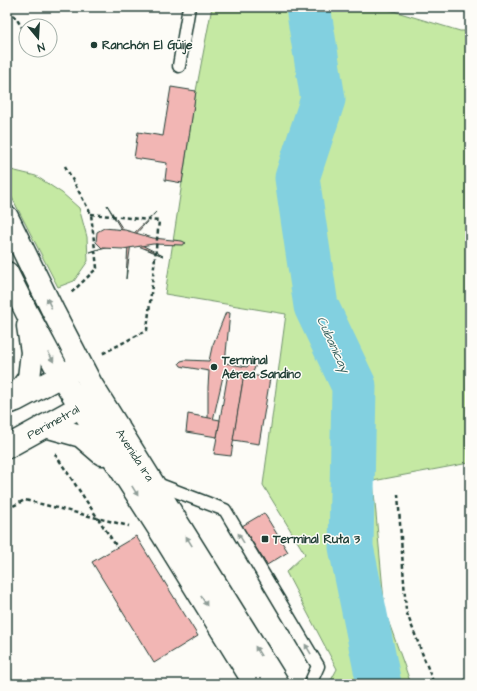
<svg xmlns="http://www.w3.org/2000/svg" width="477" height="691" font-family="'Architects Daughter',sans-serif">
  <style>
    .green { fill: #c5e9a3; stroke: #72936c }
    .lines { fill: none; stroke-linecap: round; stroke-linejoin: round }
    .river { stroke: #82d0e0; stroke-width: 45 }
    .building { fill: #f2b6b4; stroke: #1f3d34 }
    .lane-casing { stroke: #1f3d34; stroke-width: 15 }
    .secondary-casing { stroke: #1f3d34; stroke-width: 25 }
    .path { stroke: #1f3d34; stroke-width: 2.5; stroke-dasharray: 4 3; stroke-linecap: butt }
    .lane { stroke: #fdfcf7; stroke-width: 12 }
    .secondary { stroke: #fdfcf7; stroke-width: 22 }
    .oneway { fill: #8e9c96 }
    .poi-dot { fill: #1f3d34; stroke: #fdfcf7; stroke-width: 1.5 }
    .labels { text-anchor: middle; stroke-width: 3; stroke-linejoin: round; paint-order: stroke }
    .poi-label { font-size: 12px; font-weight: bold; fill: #1f3d34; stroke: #fdfcf7; text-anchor: start }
    .street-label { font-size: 12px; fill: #1f3d34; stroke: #fdfcf7 }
    .water-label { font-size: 13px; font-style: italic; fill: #38625f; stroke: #fdfcf7 }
  </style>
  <rect width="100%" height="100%" fill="#fdfcf7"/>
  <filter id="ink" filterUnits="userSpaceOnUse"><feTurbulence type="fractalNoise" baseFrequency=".025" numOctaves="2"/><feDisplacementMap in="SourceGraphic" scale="8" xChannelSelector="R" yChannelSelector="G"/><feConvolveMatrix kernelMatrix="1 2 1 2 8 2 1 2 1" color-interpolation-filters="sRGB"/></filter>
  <g filter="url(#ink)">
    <g class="green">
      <path d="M 212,7 L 380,7 L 460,31 L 470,31 L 470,430 L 466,435 L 469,463 L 373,481 L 385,612 L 411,684 L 329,684 L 337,669 L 286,572 L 305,554 L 263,485 L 286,314 L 165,294 L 196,91 Z"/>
      <path d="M 7,169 L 36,176 L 62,193 L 79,208 L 87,237 L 88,261 L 74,281 L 58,287 L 7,188 Z"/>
    </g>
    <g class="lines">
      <path class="river" d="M 308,7 L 323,99 L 297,178 L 316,306 L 354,386 L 351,547 L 379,684"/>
    </g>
    <g class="building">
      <path d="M 171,87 L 196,91 L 182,183 L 165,180 L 167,163 L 134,158 L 138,132 L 163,136 Z"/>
      <path d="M 107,205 L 128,237 L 130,237 L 156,212 L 132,238 L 132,240 L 163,256 L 131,243 L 126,279 L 128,244 L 127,243 L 90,252 L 125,240 L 126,238 Z"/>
      <path d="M 104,228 L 125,230 L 153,238 L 182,241 L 186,243 L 182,245 L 153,244 L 123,249 L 102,248 L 96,242 L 97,232 Z"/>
      <path d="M 226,312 L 230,313 L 225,363 L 247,367 L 253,360 L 258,360 L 253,372 L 254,384 L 250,384 L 246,375 L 224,372 L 213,420 L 208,420 L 208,387 L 209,371 L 185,367 L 181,366 L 179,363 L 181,361 L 185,360 L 209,361 L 212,347 Z"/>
      <path d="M 228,373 L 244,374 L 231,456 L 214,454 Z"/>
      <path d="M 244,374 L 270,378 L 259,444 L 233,440 Z"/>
      <path d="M 188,414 L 220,420 L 217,437 L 186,432 Z"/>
      <path d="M 264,513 L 288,552 L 267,565 L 242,526 Z"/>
      <path d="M 136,536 L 198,636 L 154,663 L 92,562 Z"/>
    </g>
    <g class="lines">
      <g class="lane-casing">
        <g id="lane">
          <path d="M 179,66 L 189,7"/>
          <path d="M 155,483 L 225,510 L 318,666 L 310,684"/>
        </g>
      </g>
      <g class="secondary-casing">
        <g id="secondary">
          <path d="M 7,217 L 53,311 L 91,384 L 278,684"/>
          <path d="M 7,273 L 27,313 L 61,376 L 163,535 L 255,684"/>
          <path d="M 16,400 L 74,369"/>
          <path d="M 11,402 L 29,378 L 32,352 L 28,326"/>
          <path d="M 45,426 L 81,436 L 102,454"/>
          <path d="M 7,447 L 92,400"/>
        </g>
      </g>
      <g class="path">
        <path d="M 7,11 L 16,18 L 26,34"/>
        <path d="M 65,166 L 91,214 L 97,268 L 70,294"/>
        <path d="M 91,214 L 159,221 L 147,330 L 102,354"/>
        <path d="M 55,454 L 117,547"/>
        <path d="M 398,494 L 406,611 L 434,684"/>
        <path d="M 7,509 L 25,500 L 129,526"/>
      </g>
      <use href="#lane" class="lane"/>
      <use href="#secondary" class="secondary"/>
    </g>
    <defs><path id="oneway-solid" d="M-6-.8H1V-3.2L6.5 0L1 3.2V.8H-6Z"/></defs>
    <g class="oneway">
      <use href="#oneway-solid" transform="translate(49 303) rotate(-116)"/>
      <use href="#oneway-solid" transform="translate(51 357) rotate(61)"/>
      <use href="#oneway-solid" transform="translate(135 491) rotate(58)"/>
      <use href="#oneway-solid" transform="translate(241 538) rotate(-121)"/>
      <use href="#oneway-solid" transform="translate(189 541) rotate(-122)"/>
      <use href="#oneway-solid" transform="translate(204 601) rotate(58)"/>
      <use href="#oneway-solid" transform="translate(308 649) rotate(-121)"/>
      <use href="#oneway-solid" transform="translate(258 651) rotate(-122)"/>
    </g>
  </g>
  <g class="poi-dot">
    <circle cx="94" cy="45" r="4"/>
    <circle cx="214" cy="367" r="4"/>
    <rect x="261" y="535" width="8" height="8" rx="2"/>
  </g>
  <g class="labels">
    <g class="poi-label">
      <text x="102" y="49">Ranchón El Güije</text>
      <text x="222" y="364">Terminal<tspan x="222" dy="14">Aérea Sandino</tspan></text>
      <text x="273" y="543">Terminal Ruta 3</text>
    </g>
    <g class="street-label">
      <text transform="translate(53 422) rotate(-29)" y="4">Perimetral</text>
      <text transform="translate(135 455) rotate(57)" y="4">Avenida 1ra</text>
    </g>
    <g class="water-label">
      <text transform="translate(334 344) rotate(65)" y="5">Cubanicay</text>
    </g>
  </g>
  <rect width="477" height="691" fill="none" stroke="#fdfcf7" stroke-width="24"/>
  <rect x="12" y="12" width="453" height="667" fill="none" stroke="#1f3d34" stroke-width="1.5" filter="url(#ink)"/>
  <g transform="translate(38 38) rotate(162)"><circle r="19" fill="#fdfcf7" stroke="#a4b0a9"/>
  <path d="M0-3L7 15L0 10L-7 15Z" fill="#1f3d34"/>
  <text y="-6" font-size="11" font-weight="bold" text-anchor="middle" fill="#1f3d34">N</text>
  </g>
</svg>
